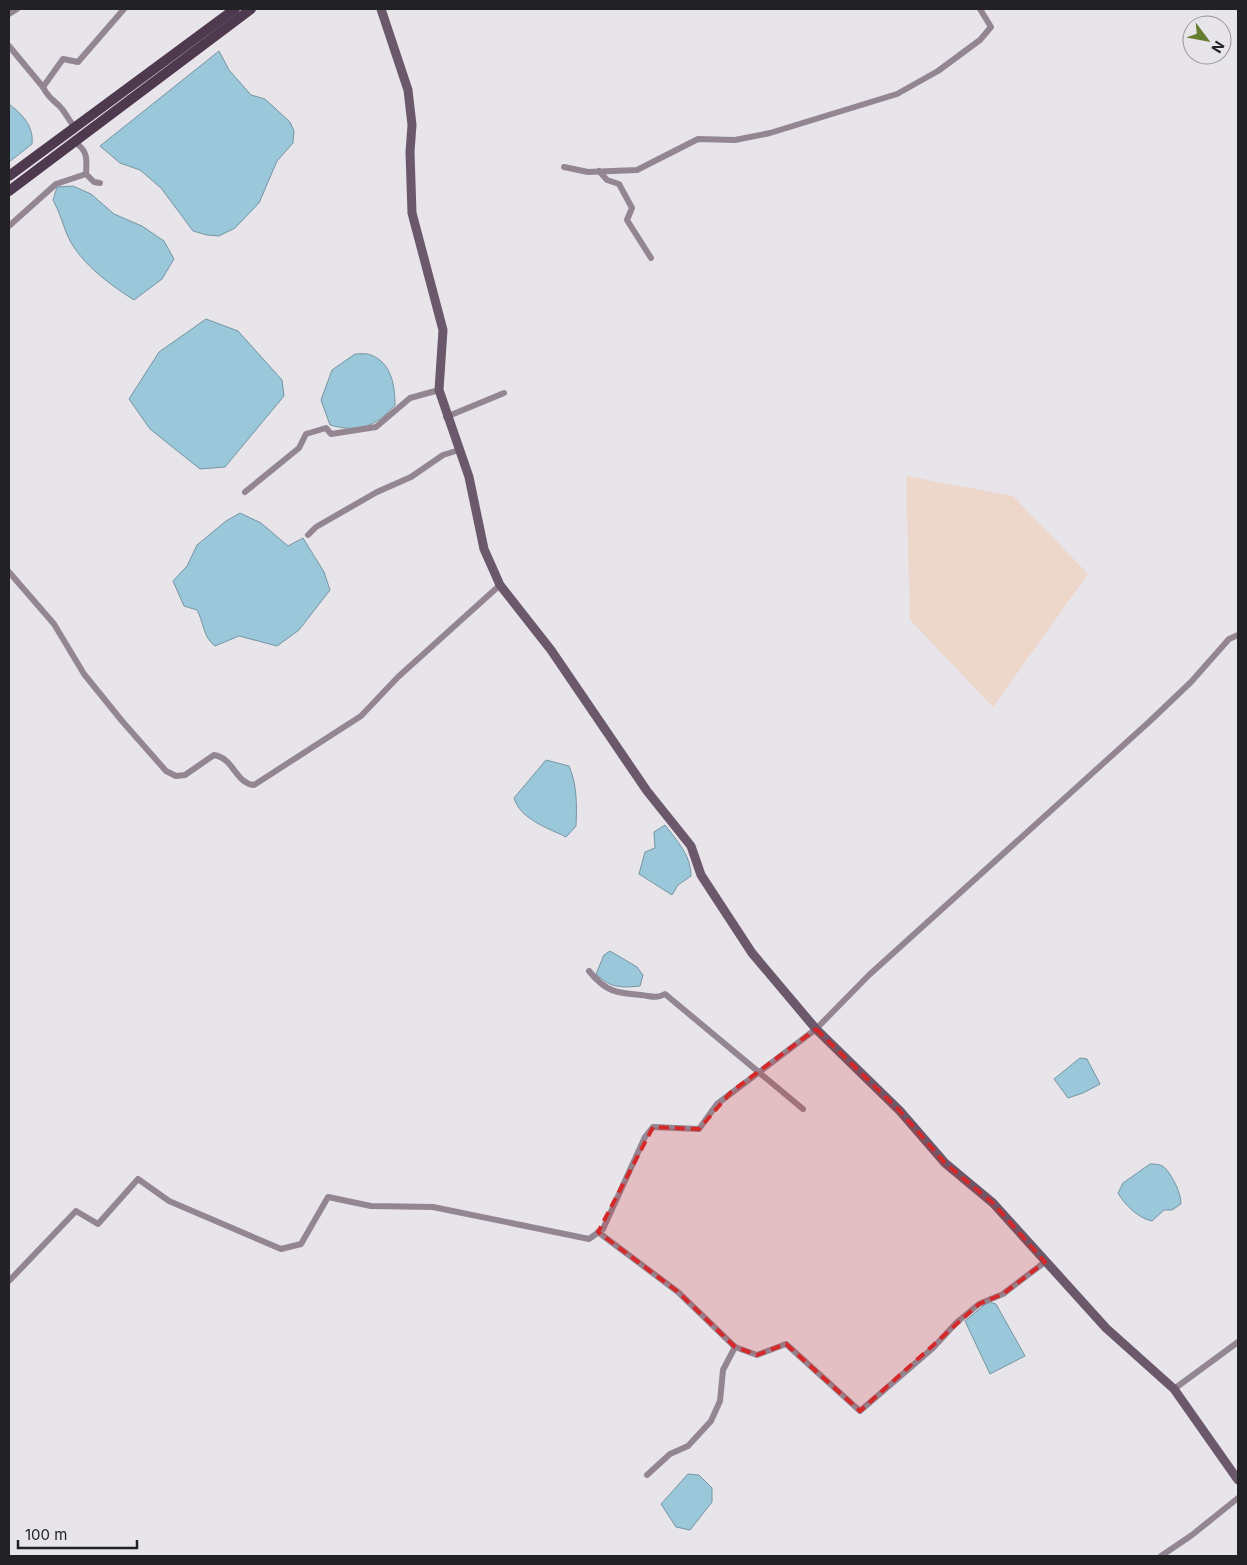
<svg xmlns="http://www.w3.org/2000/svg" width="1247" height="1565" font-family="Inter,sans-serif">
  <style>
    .industrial { fill: #edd7cb }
    .water { fill: #9ac7d9; stroke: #7695a2 }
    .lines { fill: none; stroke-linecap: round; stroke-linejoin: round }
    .street { stroke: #938692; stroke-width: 6 }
    .secondary { stroke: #6b596b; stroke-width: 9 }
    .primary { stroke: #4f394f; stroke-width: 10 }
    .marked { fill: #d62828; fill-opacity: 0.2; stroke: #d62828; stroke-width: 4; stroke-dasharray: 10 6; stroke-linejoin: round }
  </style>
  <rect width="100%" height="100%" fill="#e7e4ea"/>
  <path class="industrial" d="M 906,476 L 1013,496 L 1088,574 L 993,707 L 910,620 Z"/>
  <g class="water">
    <path d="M 219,51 L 229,70 L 251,95 L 265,99 L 290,122 L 294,131 L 293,143 L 277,161 L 259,203 L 235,228 L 219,236 L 207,235 L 193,231 L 161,188 L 140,170 L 120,163 L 100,146 Z"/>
    <path d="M 9,104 C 22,114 34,126 32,144 L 9,162 Z"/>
    <path d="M 73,186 L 91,194 L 114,214 L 142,226 L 164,241 L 174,259 L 162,279 L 134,300 C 109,284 77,261 66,232 C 62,221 59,211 53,200 L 57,187 Z"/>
    <path d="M 206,319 L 238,331 L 282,380 L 284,396 L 225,467 L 200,469 L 150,429 L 129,399 L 159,352 Z"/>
    <path d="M 355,354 C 359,354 367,353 371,355 C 392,363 395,387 395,405 C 375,427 359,433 330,425 L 321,400 L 332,370 Z"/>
    <path d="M 240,513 L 261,523 L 288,546 L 303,538 L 324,572 L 330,590 L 299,630 L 277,646 L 239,636 L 215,646 C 203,637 204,623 197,610 L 184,606 L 173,581 L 187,566 L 197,545 L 226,521 Z"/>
    <path d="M 546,760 L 569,766 C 577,784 577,805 576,826 L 566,837 C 548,828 520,819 514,798 Z"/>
    <path d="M 665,825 C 677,841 691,855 691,876 L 678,885 L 672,895 L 639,874 L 645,852 L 655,848 L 654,832 Z"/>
    <path d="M 610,951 L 637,967 L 643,975 L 640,986 C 621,988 610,988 596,974 L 604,955 Z"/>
    <path d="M 1080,1058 L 1087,1059 L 1100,1084 L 1083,1093 L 1068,1098 L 1054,1079 Z"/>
    <path d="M 1150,1164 C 1155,1164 1162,1164 1166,1169 C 1173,1177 1181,1193 1181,1204 L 1172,1210 L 1164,1210 L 1152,1221 C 1138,1218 1125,1205 1118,1193 L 1123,1183 Z"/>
    <path d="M 988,1302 L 996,1304 L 1025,1356 L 990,1374 L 965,1321 Z"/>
    <path d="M 688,1474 L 699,1475 L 712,1488 L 712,1502 L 690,1530 L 676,1527 L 661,1504 Z"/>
  </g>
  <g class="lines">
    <g class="street">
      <path d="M 9,14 L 17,9"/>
      <path d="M 9,46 L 43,87"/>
      <path d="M 75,127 C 69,121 67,115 62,109 C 55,100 50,101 43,87 L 63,59 L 78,62 L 124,9"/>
      <path d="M 564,167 L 588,172 L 637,170 L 698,139 L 735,140 L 770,133 L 897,94 L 938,71 L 980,40 L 991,27 L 980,9"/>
      <path d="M 599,171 L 607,180 L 619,184 L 632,208 L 627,220 L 651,258"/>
      <path d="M 86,174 L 94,182 L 100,183"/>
      <path d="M 9,226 L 56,184 L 86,174 C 87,159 88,150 74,142"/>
      <path d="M 446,417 L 504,393"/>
      <path d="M 245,492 L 299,448 L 306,434 L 326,428 L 331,434 L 376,427 L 410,398 L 439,390"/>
      <path d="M 308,535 L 316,527 L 377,492 L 411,477 L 443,455 L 459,450"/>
      <path d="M 9,572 L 54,624 L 84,674 L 122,721 L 166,771 L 176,776 L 185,775 L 214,755 C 234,758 235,783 254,785 L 361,716 L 398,677 L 500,585"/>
      <path d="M 589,971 C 606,992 616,993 641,995 C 651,996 656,999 665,994 L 803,1109"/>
      <path d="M 598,1232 L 678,1292 L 735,1347 L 723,1370 L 720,1401 L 711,1421 L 688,1446 L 670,1454 L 647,1475"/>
      <path d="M 9,1281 L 76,1211 L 98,1224 L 138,1179 L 169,1201 L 281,1249 L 301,1244 L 328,1197 L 371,1206 L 433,1207 L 589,1239 L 603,1229 L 645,1137 L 653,1127 L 699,1129 L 717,1104 L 816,1029 L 869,975 L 1149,722 L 1191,682 L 1229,639 L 1238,635"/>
      <path d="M 735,1347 L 757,1355 L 786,1344 L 860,1411 L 933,1348 L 956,1323 L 979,1304 L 1003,1294 L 1045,1262"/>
      <path d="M 1174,1389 L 1238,1342"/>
      <path d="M 1161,1556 L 1192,1535 L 1238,1498"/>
    </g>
    <path class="secondary" d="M 381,9 L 408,90 L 412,125 L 410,152 L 412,213 L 443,330 L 439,390 L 469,477 L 484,549 L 500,585 L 551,650 L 647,791 L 691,846 L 701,875 L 752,953 L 816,1029 L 900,1111 L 945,1163 L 993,1203 L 1106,1328 L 1174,1389 L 1238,1480"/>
    <g class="primary">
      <path d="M 9,176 L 235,9"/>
      <path d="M 9,191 L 251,9"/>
    </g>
  </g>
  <path class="marked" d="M 816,1029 L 900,1111 L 945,1163 L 993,1203 L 1045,1262 L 1003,1294 L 979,1304 L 860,1411 L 786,1344 L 757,1355 L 735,1347 L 678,1292 L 598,1232 L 653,1127 L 699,1129 L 731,1092 Z"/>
  <rect width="1247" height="1565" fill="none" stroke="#222123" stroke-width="20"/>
  <g transform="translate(1207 40) rotate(122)"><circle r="24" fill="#e7e4ea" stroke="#98969a"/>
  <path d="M0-4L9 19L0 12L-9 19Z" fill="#647d31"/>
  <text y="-8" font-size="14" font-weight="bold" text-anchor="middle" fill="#222123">N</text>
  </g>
  <path d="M18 1540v8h119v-8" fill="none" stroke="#222123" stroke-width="2.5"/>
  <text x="25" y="1540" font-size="15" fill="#222123" stroke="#e7e4ea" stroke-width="4" paint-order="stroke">100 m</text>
</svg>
